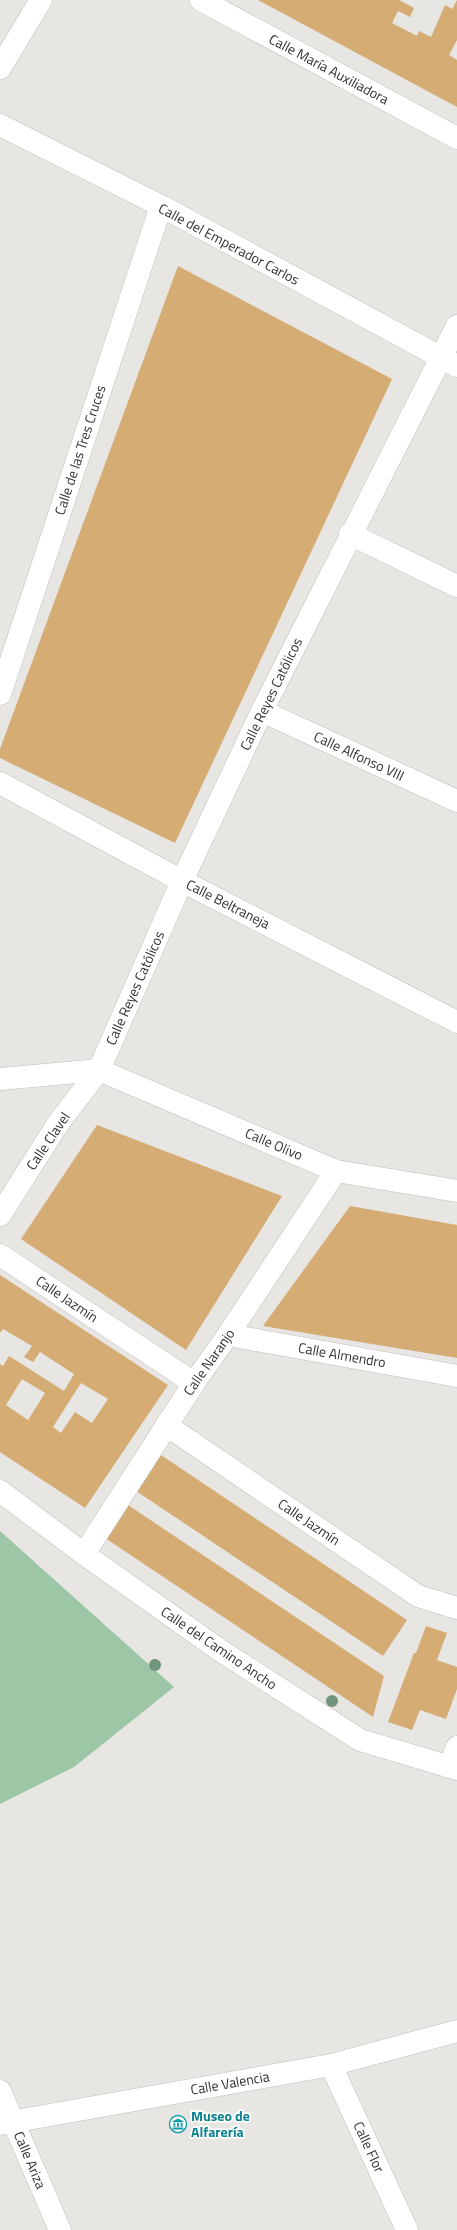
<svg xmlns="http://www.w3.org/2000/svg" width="457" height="2230" font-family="'Titillium Web',sans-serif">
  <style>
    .green { fill: #9cc6a5 }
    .building { fill: #d4ac74; fill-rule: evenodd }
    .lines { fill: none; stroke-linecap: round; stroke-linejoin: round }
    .pedestrian-casing { stroke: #c0bfbc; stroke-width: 23 }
    .minor-casing { stroke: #c0bfbc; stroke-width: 23 }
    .tertiary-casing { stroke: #c0bfbc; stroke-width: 23 }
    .pedestrian { stroke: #fff; stroke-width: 22 }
    .minor { stroke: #fff; stroke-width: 22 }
    .tertiary { stroke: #fff; stroke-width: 22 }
    .tree { fill: #71947c }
    .labels { text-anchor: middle; stroke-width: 3.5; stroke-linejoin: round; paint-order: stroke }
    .street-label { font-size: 14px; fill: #313130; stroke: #fff }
    .culture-label { font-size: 14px; font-weight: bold; fill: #0d838f; stroke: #fff; text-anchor: start }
  </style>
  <rect width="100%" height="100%" fill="#e7e6e3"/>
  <path class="green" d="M 0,1531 L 174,1687 L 74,1767 L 0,1804 Z"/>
  <g class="building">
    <path d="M 258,0 L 399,0 L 414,8 L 410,17 L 398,11 L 392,23 L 417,36 L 419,31 L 431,37 L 445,5 L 452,9 L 457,0 L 457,40 L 449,55 L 457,60 L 457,107 Z"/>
    <path d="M 178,266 L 392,379 L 175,843 L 0,758 L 0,749 Z"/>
    <path d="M 97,1125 L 282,1196 L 186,1350 L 21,1239 Z"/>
    <path d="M 350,1206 L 457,1225 L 457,1358 L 263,1326 Z"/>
    <path d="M 0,1275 L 168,1385 L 85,1508 L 0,1452 L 0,1364 L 3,1366 L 9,1356 L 64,1391 L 74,1374 L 40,1352 L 33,1362 L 24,1357 L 32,1346 L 3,1329 L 0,1333 ZM 22,1379 L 45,1393 L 28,1420 L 6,1405 ZM 81,1383 L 108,1399 L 92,1423 L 75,1412 L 61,1433 L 53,1427 Z"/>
    <path d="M 161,1455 L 407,1620 L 383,1656 L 136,1491 Z"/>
    <path d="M 128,1505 L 384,1676 L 373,1717 L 105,1538 Z"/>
    <path d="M 426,1626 L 447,1633 L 437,1660 L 457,1667 L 457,1689 L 446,1719 L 420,1710 L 412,1730 L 388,1722 L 414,1653 L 416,1653 Z"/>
  </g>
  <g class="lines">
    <g class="pedestrian-casing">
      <path id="pedestrian" d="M 99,1070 L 182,881"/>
    </g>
    <g class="minor-casing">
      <g id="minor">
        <path d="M 201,0 L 457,138"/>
        <path d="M 0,68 L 41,0"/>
        <path d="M 0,125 L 161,206 L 457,366"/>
        <path d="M 350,534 L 457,586"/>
        <path d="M 0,694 L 161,206"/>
        <path d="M 262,711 L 457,801"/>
        <path d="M 0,783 L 182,881 L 457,1022"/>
        <path d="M 182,881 L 262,711 L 457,326"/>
        <path d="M 0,1079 L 99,1070 L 336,1171 L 457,1191"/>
        <path d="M 0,1215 L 59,1122 L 99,1070"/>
        <path d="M 0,1255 L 194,1383"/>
        <path d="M 228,1335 L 457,1376"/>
        <path d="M 166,1425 L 418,1596 L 457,1608"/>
        <path d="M 0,1491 L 84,1554 L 221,1651 L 360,1740 L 457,1769"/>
        <path d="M 84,1554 L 194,1383 L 228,1335 L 336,1171"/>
        <path d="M 449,1767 L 457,1747"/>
        <path d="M 0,2091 L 60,2230"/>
        <path d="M 0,2124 L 331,2065 L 457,2031"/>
      </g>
    </g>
    <g class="tertiary-casing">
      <path id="tertiary" d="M 331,2065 L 407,2230"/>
    </g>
    <use href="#pedestrian" class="pedestrian"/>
    <use href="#minor" class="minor"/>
    <use href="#tertiary" class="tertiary"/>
  </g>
  <g class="tree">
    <circle cx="155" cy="1665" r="6"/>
    <circle cx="332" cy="1701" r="6"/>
  </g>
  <defs>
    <g id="museum-ring" transform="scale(0.9)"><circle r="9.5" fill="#fff" stroke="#0f9aa8" stroke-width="1.5"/><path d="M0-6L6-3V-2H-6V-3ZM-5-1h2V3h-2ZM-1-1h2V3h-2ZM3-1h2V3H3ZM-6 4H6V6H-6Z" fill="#0f9aa8"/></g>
  </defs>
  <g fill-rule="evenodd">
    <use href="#museum-ring" x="178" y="2124"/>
  </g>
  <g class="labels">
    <g class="street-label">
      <text transform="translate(329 69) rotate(28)" y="5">Calle María Auxiliadora</text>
      <text transform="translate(229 244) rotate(28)" y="5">Calle del Emperador Carlos</text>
      <text transform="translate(80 450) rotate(-72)" y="5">Calle de las Tres Cruces</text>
      <text transform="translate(271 694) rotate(-64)" y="5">Calle Reyes Católicos</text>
      <text transform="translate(359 756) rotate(25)" y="5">Calle Alfonso VIII</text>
      <text transform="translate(228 904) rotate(27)" y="5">Calle Beltraneja</text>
      <text transform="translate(135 988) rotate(-66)" y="5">Calle Reyes Católicos</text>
      <text transform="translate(48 1141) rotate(-56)" y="5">Calle Clavel</text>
      <text transform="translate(274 1144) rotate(23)" y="5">Calle Olivo</text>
      <text transform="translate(67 1299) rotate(34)" y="5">Calle Jazmín</text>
      <text transform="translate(342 1355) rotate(10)" y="5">Calle Almendro</text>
      <text transform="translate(209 1362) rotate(-55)" y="5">Calle Naranjo</text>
      <text transform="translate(309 1522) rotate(34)" y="5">Calle Jazmín</text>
      <text transform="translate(219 1648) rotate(34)" y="5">Calle del Camino Ancho</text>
      <text transform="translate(230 2083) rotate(-10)" y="5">Calle Valencia</text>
      <text transform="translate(369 2147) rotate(65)" y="5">Calle Flor</text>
      <text transform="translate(30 2160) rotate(67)" y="5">Calle Ariza</text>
    </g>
    <g class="culture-label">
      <text x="191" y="2121">Museo de<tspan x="191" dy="16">Alfarería</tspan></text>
    </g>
  </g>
</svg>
